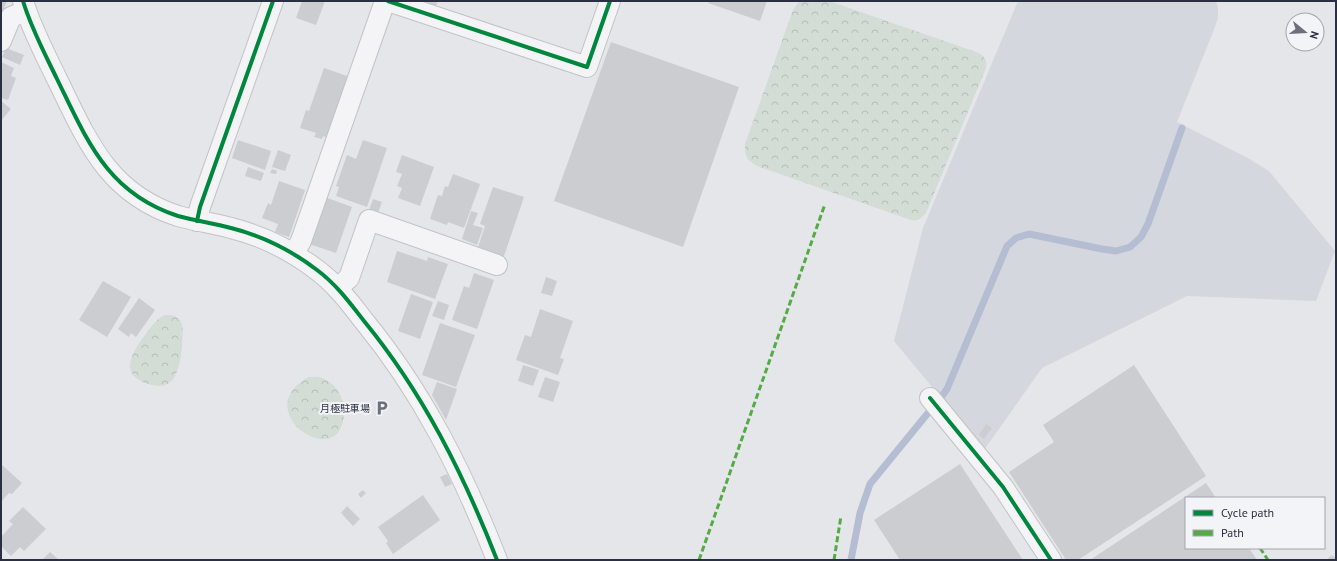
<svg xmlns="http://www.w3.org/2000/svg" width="1337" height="561" font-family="'PT Sans','Noto Sans JP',sans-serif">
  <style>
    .built { fill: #d5d7de }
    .forest { fill: url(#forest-crowns) }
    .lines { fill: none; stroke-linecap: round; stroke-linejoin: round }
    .stream { stroke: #b5bdd3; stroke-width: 7 }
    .building { fill: #cccdd1 }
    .street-casing { stroke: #c2c3c6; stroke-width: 22 }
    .street { stroke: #f4f4f6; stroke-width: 20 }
    .quiet { stroke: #54ab46; stroke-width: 3; stroke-dasharray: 6 3; stroke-linecap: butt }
    .cycleway-casing { stroke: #f3f4f8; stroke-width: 6 }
    .cycleway { stroke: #00873e; stroke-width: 4 }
    .labels { text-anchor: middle; stroke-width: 4; stroke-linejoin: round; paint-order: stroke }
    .poi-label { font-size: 10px; fill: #2b2f42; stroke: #f3f4f8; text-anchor: end }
  </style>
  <defs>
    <pattern id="forest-crowns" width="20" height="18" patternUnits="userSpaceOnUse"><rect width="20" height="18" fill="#d3dcd5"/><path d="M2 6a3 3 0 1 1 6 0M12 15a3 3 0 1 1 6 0" fill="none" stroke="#b5bdb8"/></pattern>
  </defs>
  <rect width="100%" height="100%" fill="#e5e6e9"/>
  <path class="built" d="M 1018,1 L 1216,1 L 1218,8 L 1218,18 L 1215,27 L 1177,122 L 1246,157 L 1269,171 L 1335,251 L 1316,301 L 1187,296 L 1042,368 L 984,450 L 894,341 L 923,228 Z"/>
  <g class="forest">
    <path d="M 799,1 L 829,1 L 979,53 C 985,57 987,61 986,68 L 926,213 C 921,219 918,221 911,220 L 757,166 C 746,159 745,157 745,144 L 793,10 Z"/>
    <path d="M 165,315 C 170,315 175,315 179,319 C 185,327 182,337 182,346 C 180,364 177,392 152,385 C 121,377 128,359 142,339 C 149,330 154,320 165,315 Z"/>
    <path d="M 309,377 C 313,377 318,376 322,378 C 336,383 345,399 344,414 C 340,475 246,410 309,377 Z"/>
  </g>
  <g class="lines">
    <g class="stream">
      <path d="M 942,396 L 947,389 L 1007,246 L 1016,238 L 1029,234 L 1102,249 L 1116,251 L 1130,247 L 1141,237 L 1148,224 L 1182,128"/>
      <path d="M 851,560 L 860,513 L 870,484 L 928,413"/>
    </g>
  </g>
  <g class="building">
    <path d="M 1,1 L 7,1 L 1,15 Z"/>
    <path d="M 302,1 L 325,1 L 316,25 L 296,18 Z"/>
    <path d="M 422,1 L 438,1 L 436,6 Z"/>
    <path d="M 709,1 L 767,1 L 760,21 L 708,3 Z"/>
    <path d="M 611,42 L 739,87 L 683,247 L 554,201 Z"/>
    <path d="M 6,48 L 24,55 L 20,65 L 2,57 Z"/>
    <path d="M 1,62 L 14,68 L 11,76 L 16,78 L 8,100 L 1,98 Z"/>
    <path d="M 324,68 L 350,77 L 328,138 L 323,136 L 322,139 L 314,137 L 316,133 L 300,128 L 306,110 L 309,111 Z"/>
    <path d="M 1,101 L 11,109 L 1,121 Z"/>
    <path d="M 238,140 L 271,151 L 265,170 L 232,158 Z"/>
    <path d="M 363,140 L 387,148 L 367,207 L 336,196 L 339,187 L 336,186 L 347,155 L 356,159 Z"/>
    <path d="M 278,150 L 291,155 L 285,171 L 272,167 Z"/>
    <path d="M 402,155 L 434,167 L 420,206 L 398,198 L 402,188 L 397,186 L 402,174 L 396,172 Z"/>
    <path d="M 248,167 L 264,173 L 261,181 L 245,176 Z"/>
    <path d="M 272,169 L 277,171 L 276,174 L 270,173 Z"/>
    <path d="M 453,174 L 480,184 L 464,228 L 448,222 L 447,225 L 430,219 L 438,195 L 442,196 L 445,186 L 448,187 Z"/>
    <path d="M 279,181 L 305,190 L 289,237 L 275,232 L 278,224 L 262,218 L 268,203 L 271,205 Z"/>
    <path d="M 493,187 L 524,197 L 504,256 L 478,247 L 485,226 L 480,224 Z"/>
    <path d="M 325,197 L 352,207 L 336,253 L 309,244 Z"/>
    <path d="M 373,199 L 382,202 L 378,213 L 369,210 Z"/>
    <path d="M 471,211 L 478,213 L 473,225 L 483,228 L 477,245 L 462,239 Z"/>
    <path d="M 397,251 L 427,261 L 428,257 L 448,264 L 435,299 L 387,282 Z"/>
    <path d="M 474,273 L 494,280 L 477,329 L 452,320 L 464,286 L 469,288 Z"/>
    <path d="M 546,277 L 557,281 L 552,296 L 541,293 Z"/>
    <path d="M 103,281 L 131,297 L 107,337 L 79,320 Z"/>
    <path d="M 411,294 L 433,302 L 420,339 L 398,331 Z"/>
    <path d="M 139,298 L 155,310 L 136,337 L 131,333 L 129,337 L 118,329 Z"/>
    <path d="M 438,301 L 449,305 L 444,320 L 432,316 Z"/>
    <path d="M 540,309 L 573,321 L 560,358 L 564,359 L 558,375 L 516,360 L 525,335 L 531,337 Z"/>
    <path d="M 440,323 L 475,335 L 456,387 L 422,375 Z"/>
    <path d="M 523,365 L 539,370 L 533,386 L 518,381 Z"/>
    <path d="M 1134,365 L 1206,476 L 1078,560 L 1066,560 L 1009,472 L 1054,442 L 1043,425 Z"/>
    <path d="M 545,377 L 560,382 L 553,402 L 538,397 Z"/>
    <path d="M 437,382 L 457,389 L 446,420 L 432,395 Z"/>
    <path d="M 986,424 L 992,428 L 984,439 L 979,435 Z"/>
    <path d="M 1,464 L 22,483 L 12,494 L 9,493 L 1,502 Z"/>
    <path d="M 960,464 L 1023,560 L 900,560 L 874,520 Z"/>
    <path d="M 447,474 L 452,484 L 445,487 L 440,477 Z"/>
    <path d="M 1206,483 L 1216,498 L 1186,498 L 1186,548 L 1249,548 L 1257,560 L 1090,560 Z"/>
    <path d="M 363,490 L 366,493 L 361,498 L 358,494 Z"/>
    <path d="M 423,495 L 440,520 L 393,554 L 386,543 L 388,541 L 378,527 Z"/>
    <path d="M 347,506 L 360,519 L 353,526 L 341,513 Z"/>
    <path d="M 23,507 L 46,529 L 24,551 L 20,547 L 11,556 L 1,546 L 1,537 L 13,524 L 9,521 Z"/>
    <path d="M 50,552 L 59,560 L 42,560 Z"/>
    <path d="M 1332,555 L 1334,557 L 1336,555 L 1336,560 L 1326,560 Z"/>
  </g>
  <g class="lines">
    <g class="street-casing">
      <g id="street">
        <path d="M 23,1 C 31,28 45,54 57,79 C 87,140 107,193 178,216 C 196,221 213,223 231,228 C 263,236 291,250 317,270 C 336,284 350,303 364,321 C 423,393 463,473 497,560"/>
        <path d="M 388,1 L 587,67 L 610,1"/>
        <path d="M 1,41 L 11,17 L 26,11"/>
        <path d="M 197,221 L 200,207 L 273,1"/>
        <path d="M 294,253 L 301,241 L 385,1"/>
        <path d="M 337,288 L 349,278 L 369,220 L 497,265"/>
        <path d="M 930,398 L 1003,487 L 1051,560"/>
      </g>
    </g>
    <use href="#street" class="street"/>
    <g class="quiet">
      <path d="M 1260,548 L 1268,560"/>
      <path d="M 699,560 L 825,204"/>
      <path d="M 834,560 L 841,516"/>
    </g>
    <g class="cycleway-casing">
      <g id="cycleway">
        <path d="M 23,1 C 31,28 45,54 57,79 C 87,140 107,193 178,216 C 196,221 213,223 231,228 C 263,236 291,250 317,270 C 336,284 350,303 364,321 C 423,393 463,473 497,560"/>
        <path d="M 388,1 L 587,67 L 610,1"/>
        <path d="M 197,221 L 200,207 L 273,1"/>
        <path d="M 930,398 L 1003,487 L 1051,560"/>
      </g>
    </g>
    <use href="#cycleway" class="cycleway"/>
  </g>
  <defs>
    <g id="parking-bare" transform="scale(1.2)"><path d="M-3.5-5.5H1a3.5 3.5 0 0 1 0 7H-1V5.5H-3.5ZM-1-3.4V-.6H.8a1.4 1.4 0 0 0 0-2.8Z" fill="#6c6f7c" stroke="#f3f4f8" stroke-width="2.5" paint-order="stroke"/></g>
  </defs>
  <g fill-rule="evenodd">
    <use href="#parking-bare" x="382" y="408"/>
  </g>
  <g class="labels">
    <g class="poi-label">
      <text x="370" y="412">月極駐車場</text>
    </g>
  </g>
  <rect width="1337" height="561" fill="none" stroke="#2b2f42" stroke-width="4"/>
  <rect x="1185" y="497" width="140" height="52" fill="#f3f4f8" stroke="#a3a5af"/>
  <rect x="1193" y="510" width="20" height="6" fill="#00873e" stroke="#a3a5af"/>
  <text x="1221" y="517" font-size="12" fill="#2b2f42">Cycle path</text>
  <rect x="1193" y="530" width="20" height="6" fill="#54ab46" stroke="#a3a5af"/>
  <text x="1221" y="537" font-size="12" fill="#2b2f42">Path</text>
  <g transform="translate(1305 32) rotate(108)"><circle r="19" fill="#f3f4f8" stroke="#a3a5af"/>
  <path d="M0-3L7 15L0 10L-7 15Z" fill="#6c6f7c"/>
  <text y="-6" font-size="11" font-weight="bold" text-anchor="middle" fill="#2b2f42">N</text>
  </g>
</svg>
